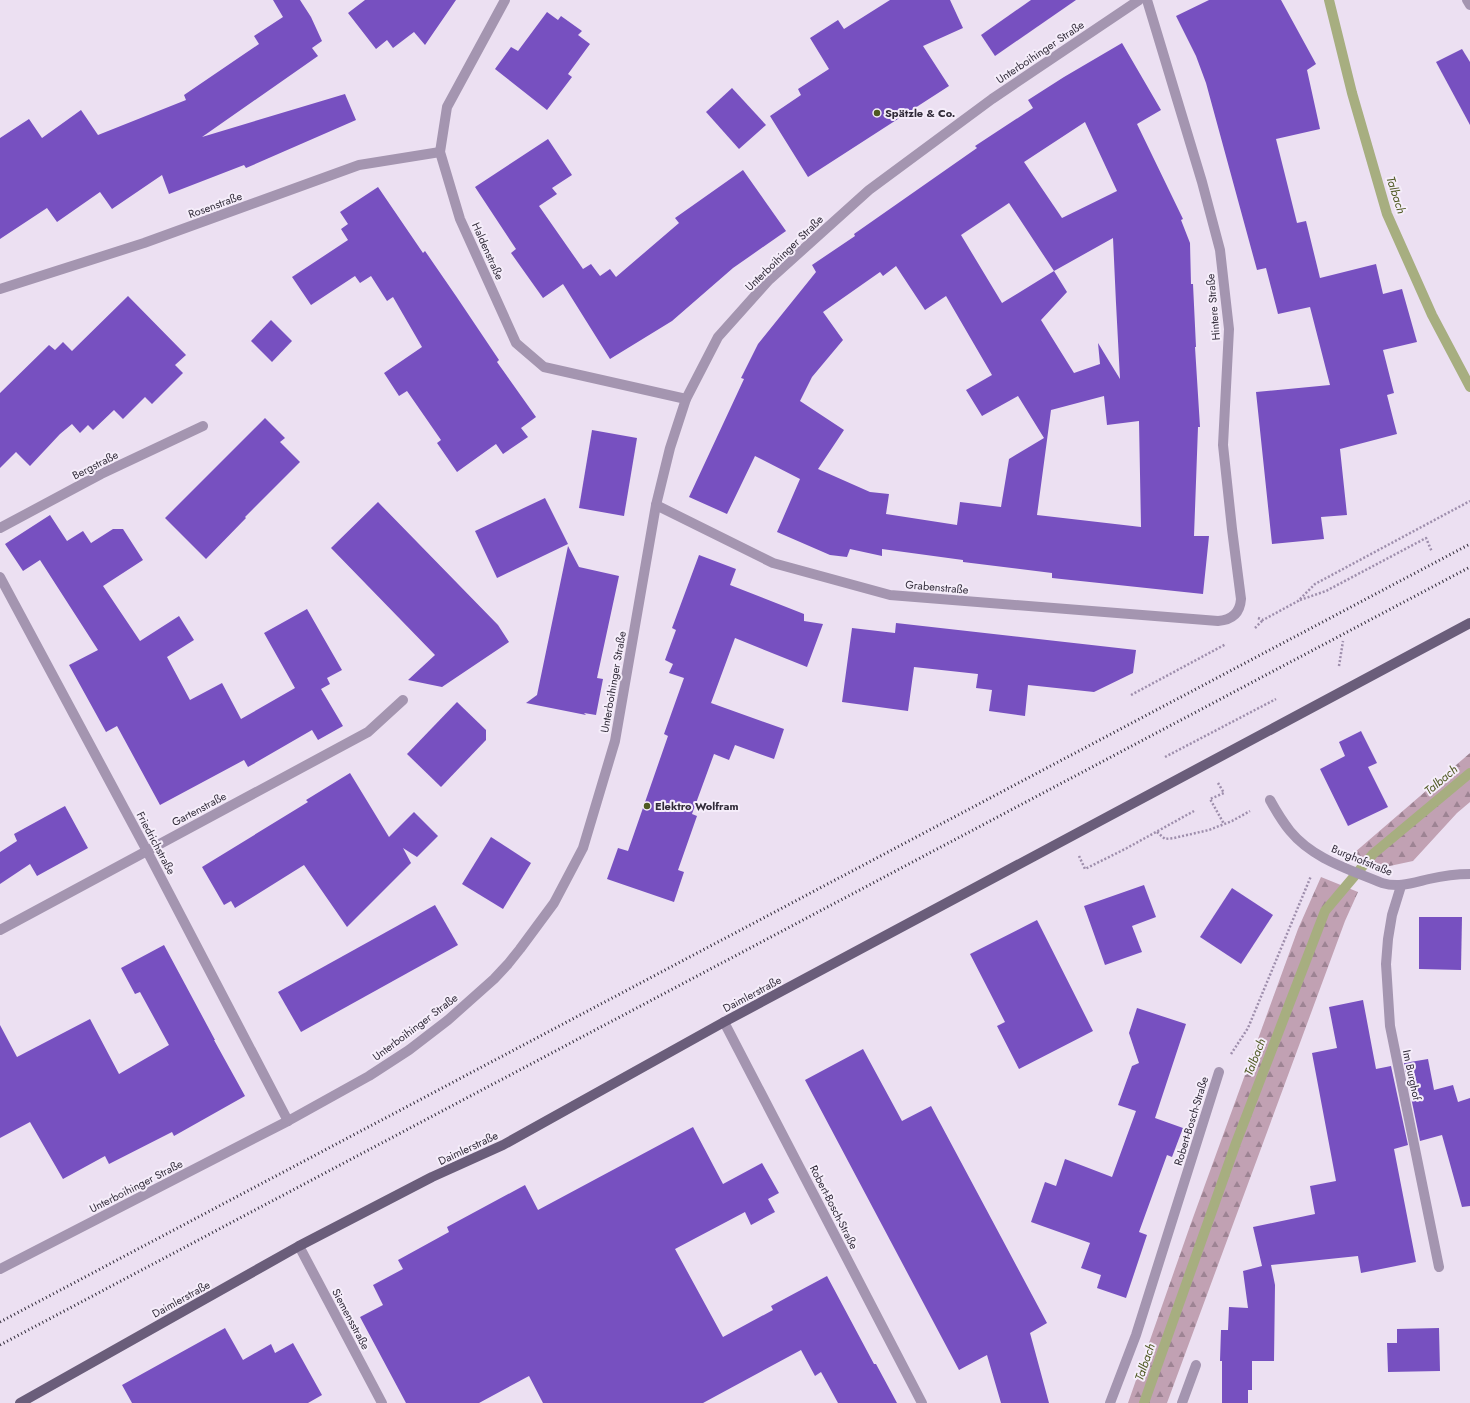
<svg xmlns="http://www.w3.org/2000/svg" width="1470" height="1403" font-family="Jost,sans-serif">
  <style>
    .forest { fill: url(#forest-firs) }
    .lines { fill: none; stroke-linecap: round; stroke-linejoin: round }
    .stream { stroke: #a7ae80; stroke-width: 10 }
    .building { fill: #7750c0; fill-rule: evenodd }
    .path { stroke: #9e8eac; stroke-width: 2.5; stroke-dasharray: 2 2; stroke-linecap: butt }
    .minor { stroke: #a495b0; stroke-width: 10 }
    .major { stroke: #6a5d7a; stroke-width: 10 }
    .rail { stroke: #312b39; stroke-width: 3; stroke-dasharray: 1 3; stroke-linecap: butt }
    .poi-dot { fill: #4f5922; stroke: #f5edfa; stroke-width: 1.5 }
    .labels { text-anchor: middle; stroke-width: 4; stroke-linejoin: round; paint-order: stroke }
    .street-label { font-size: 11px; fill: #312b39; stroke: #f5edfa }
    .poi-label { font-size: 11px; font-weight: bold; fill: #312b39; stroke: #f5edfa; text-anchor: start }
    .water-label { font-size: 12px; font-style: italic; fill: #4f5922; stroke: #f5edfa }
  </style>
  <defs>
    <pattern id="forest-firs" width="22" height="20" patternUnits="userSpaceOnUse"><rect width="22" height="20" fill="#c1a1b3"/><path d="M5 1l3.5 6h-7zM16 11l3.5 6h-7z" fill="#9d8393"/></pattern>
  </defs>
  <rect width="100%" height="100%" fill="#ece0f2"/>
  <g class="forest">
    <path d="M 1470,753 L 1470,802 L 1457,813 L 1413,861 L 1385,867 L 1354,853 Z"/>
    <path d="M 1321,877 L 1358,892 L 1345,921 L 1167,1403 L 1128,1403 L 1190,1226 L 1298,929 Z"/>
  </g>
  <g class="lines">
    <g class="stream">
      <path d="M 1329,0 L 1352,93 L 1387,214 L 1432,315 L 1470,387"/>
      <path d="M 1144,1403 L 1236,1143 L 1325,911 L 1373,854 L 1470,773"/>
    </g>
  </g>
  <g class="building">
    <path d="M 273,0 L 300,0 L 311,17 L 322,41 L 312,48 L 318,56 L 202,137 L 345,94 L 356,120 L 246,168 L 244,165 L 169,194 L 162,175 L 112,209 L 100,192 L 57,222 L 47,208 L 0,239 L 0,138 L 29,119 L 42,138 L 81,110 L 98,135 L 186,100 L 184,95 L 259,44 L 254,36 L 283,17 Z"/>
    <path d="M 365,0 L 456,0 L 425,45 L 414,32 L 393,48 L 387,40 L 376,49 L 348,13 Z"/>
    <path d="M 890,0 L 950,0 L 963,28 L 923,46 L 949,86 L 808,177 L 770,116 L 801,95 L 798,89 L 829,69 L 810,38 L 838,20 L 844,29 Z"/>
    <path d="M 1031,0 L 1076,0 L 995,56 L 981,35 Z"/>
    <path d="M 1209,0 L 1281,0 L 1316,64 L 1307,70 L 1320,129 L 1276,139 L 1297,223 L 1306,221 L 1320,278 L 1376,264 L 1383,294 L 1402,289 L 1417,342 L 1383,350 L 1394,393 L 1387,395 L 1397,434 L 1340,449 L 1347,515 L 1321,517 L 1324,539 L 1272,544 L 1256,392 L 1330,385 L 1310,307 L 1278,314 L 1266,268 L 1257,270 L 1206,83 L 1196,56 L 1176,16 Z"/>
    <path d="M 547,12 L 558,20 L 561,16 L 582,31 L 578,35 L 590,44 L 568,74 L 572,77 L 547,110 L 495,69 L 511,47 L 518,51 Z"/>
    <path d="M 1122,43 L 1161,110 L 1137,124 L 1183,219 L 1181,220 L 1190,243 L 1191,284 L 1193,284 L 1196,347 L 1195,347 L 1200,427 L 1198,427 L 1194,536 L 1209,536 L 1203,594 L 1052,578 L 1052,573 L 963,562 L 963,560 L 882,549 L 882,556 L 850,549 L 847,557 L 830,555 L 777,532 L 800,479 L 755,456 L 727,514 L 689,497 L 744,379 L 741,378 L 758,344 L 816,272 L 812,265 L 855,236 L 854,234 L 977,148 L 975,146 L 1033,108 L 1028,100 L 1064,77 ZM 1085,122 L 1117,191 L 1062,218 L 1024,162 ZM 1009,203 L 1054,271 L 1002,303 L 961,235 ZM 1113,238 L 1116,303 L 1120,379 L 1098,343 L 1100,364 L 1074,373 L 1041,320 L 1067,292 L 1054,271 ZM 896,266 L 925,310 L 946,296 L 992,375 L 966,390 L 982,416 L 1018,396 L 1044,438 L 1009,459 L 1001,507 L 960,502 L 957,525 L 886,514 L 889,494 L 870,492 L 818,469 L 844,430 L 800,401 L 812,377 L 843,340 L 823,312 L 880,272 L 883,276 ZM 1104,396 L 1107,425 L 1139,421 L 1141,527 L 1037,515 L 1051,410 Z"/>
    <path d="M 1462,49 L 1470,62 L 1470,125 L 1436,62 Z"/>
    <path d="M 732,88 L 766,125 L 739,149 L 706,112 Z"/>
    <path d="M 548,139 L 572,175 L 552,188 L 557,194 L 539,206 L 583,269 L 591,264 L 600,276 L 610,269 L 616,277 L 679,223 L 675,218 L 743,170 L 786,231 L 733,268 L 672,321 L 610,359 L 563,284 L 543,298 L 511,253 L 516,249 L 475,187 Z"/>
    <path d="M 378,187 L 423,253 L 425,251 L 456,296 L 499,360 L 497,362 L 536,417 L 521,428 L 528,437 L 503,454 L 496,444 L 457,472 L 437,443 L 441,440 L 407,391 L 399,396 L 384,373 L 422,347 L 393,297 L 387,301 L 371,276 L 360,283 L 355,276 L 311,305 L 292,277 L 348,240 L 341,229 L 348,224 L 340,212 Z"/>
    <path d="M 128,296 L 186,355 L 175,365 L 183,373 L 152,404 L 145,397 L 123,419 L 114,410 L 93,430 L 88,425 L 80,433 L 72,424 L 60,434 L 30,466 L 16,452 L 0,468 L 0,393 L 49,345 L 55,350 L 63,342 L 72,351 Z"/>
    <path d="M 271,320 L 292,341 L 272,362 L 251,341 Z"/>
    <path d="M 265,418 L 285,438 L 280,442 L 300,462 L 245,517 L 246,518 L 206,559 L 165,518 Z"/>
    <path d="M 592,430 L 637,438 L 624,516 L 579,508 Z"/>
    <path d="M 545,498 L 568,544 L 497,578 L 475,531 Z"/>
    <path d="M 378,502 L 498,625 L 509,642 L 442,687 L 408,680 L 435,655 L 331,548 Z"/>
    <path d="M 50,515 L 67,541 L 83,531 L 91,543 L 113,529 L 123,529 L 143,560 L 103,586 L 140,641 L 179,616 L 194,640 L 167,657 L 190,700 L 222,683 L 241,719 L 295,688 L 264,633 L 307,609 L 342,670 L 327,678 L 330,684 L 321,689 L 343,726 L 318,740 L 312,730 L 248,767 L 244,760 L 160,805 L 117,726 L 106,732 L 69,665 L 98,650 L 40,560 L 23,571 L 5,544 Z"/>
    <path d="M 568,546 L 579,567 L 619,576 L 597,678 L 603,679 L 596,715 L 584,713 L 586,715 L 526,703 L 537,695 Z"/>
    <path d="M 699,555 L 736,569 L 730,585 L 804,614 L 804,621 L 823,624 L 807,667 L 735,638 L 711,703 L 784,729 L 774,759 L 735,745 L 729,760 L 714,754 L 692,814 L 697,816 L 678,870 L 684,872 L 674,902 L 607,879 L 618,848 L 628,851 L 668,736 L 664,734 L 684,678 L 669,673 L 673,664 L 665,660 L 676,630 L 672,628 Z"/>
    <path d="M 896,623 L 1136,650 L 1133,673 L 1094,692 L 1028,685 L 1025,716 L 989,711 L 992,690 L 976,688 L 978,674 L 914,667 L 908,711 L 842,702 L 852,628 L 895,633 Z"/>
    <path d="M 457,702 L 486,730 L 486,740 L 441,787 L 407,754 Z"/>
    <path d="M 1361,731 L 1377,763 L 1368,767 L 1388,807 L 1348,826 L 1320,769 L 1345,756 L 1339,742 Z"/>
    <path d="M 350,773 L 389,837 L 414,812 L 438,836 L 417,857 L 403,848 L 411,863 L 347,927 L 304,865 L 235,908 L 231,901 L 224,905 L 202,867 L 308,802 L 306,800 Z"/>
    <path d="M 65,806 L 88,848 L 37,876 L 30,864 L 0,884 L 0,852 L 17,841 L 14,834 Z"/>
    <path d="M 491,837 L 531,863 L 503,909 L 462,884 Z"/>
    <path d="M 1144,885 L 1156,917 L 1132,926 L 1142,952 L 1105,965 L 1084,906 Z"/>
    <path d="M 1232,888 L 1273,915 L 1241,964 L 1200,937 Z"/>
    <path d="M 435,905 L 458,945 L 301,1032 L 278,992 Z"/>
    <path d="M 1419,917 L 1462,917 L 1461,970 L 1419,969 Z"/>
    <path d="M 1037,920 L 1093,1031 L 1019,1069 L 997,1026 L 1005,1022 L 970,954 Z"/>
    <path d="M 164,945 L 215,1040 L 214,1040 L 245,1096 L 174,1136 L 172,1132 L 109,1164 L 105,1156 L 63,1179 L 30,1122 L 0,1138 L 0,1025 L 17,1057 L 90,1019 L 119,1074 L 169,1045 L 140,992 L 135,994 L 121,968 Z"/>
    <path d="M 1363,1000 L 1376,1069 L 1391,1066 L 1408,1145 L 1394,1149 L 1416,1262 L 1361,1273 L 1358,1256 L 1271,1265 L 1275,1285 L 1274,1361 L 1252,1361 L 1252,1390 L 1248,1390 L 1248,1403 L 1222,1403 L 1222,1361 L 1220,1361 L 1221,1330 L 1228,1330 L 1229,1307 L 1248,1308 L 1243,1271 L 1262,1266 L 1253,1227 L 1315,1214 L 1310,1186 L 1336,1181 L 1312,1053 L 1337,1048 L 1329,1007 Z"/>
    <path d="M 1137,1008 L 1186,1024 L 1155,1118 L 1183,1128 L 1172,1157 L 1167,1155 L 1139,1232 L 1147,1235 L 1126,1298 L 1097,1288 L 1101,1275 L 1081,1268 L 1090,1243 L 1031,1222 L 1045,1182 L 1056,1186 L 1065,1159 L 1112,1177 L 1136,1111 L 1118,1105 L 1132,1066 L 1139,1063 L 1129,1033 Z"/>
    <path d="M 863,1049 L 902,1121 L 931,1106 L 1047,1323 L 1030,1333 L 1049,1403 L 1001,1403 L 987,1355 L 959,1370 L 891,1242 L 805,1080 Z"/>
    <path d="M 1428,1059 L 1434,1090 L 1453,1085 L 1458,1102 L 1470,1098 L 1470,1206 L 1462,1207 L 1442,1135 L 1420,1141 L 1404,1063 Z"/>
    <path d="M 693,1127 L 723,1184 L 762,1163 L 779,1193 L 768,1199 L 775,1212 L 751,1225 L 745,1212 L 675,1249 L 723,1337 L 773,1310 L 771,1306 L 827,1276 L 874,1364 L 876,1364 L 897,1403 L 838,1403 L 821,1372 L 815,1376 L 801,1350 L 703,1403 L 543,1403 L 529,1376 L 479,1403 L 406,1403 L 360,1317 L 383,1305 L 373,1285 L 403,1269 L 398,1260 L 449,1232 L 447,1227 L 525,1185 L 538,1210 Z"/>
    <path d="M 225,1328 L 243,1360 L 271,1344 L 275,1353 L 293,1343 L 322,1395 L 308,1403 L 132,1403 L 122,1385 Z"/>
    <path d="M 1439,1328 L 1440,1371 L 1388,1372 L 1387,1343 L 1397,1343 L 1397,1329 Z"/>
  </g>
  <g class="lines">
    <g class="path">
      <path d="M 1300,600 L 1326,591 L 1426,538 L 1432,552"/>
      <path d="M 1258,618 L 1263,620 L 1298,601 L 1315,584 L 1470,501"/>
      <path d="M 1255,628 L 1263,620"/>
      <path d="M 1339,666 L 1343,641"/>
      <path d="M 1131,695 L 1226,644"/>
      <path d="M 1165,757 L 1276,699"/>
      <path d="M 1218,783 L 1224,793 L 1210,799 L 1224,824"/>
      <path d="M 1157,832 L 1165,839 L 1174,838 L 1209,830 L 1232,821 L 1250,811"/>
      <path d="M 1079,856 L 1085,869 L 1127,848 L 1194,811"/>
      <path d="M 1231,1054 L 1248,1028 L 1311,876"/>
    </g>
    <g class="minor">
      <path d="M 505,0 L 447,107 L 440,152 L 460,219 L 516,343 L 544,367 L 686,399"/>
      <path d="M 1467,0 L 1470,5"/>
      <path d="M 0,289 L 144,243 L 359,165 L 440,152"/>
      <path d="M 656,505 L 773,563 L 890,595 L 1218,621 C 1232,620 1240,613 1241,599 L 1232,529 L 1223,445 L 1229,329 L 1220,250 L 1202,182 L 1147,0"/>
      <path d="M 0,528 L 101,474 L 203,426"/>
      <path d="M 0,577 L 147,851 L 288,1121"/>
      <path d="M 1270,800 C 1276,811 1282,821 1290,831 C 1313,859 1349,869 1382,883 C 1399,888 1412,883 1429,879 C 1442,876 1456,874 1470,874"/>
      <path d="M 1401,886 L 1392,915 L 1388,939 L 1386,964 L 1390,1026 L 1439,1267"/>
      <path d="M 0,930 L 368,732 L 403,700"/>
      <path d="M 724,1022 L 922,1403"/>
      <path d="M 299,1246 L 382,1403"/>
      <path d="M 0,1269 L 288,1121 L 369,1076 L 409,1050 L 448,1020 L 494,979 L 508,964 L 520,949 L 554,903 L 583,848 L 615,741 L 656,505 L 670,448 L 686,399 L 718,337 L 769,280 L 869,190 L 992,99 L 1139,0"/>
      <path d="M 1110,1403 L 1136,1335 L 1219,1072"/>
      <path d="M 1182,1403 L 1196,1365"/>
    </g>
    <path class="major" d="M 20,1403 L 299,1246 L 432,1177 L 503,1145 L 724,1022 L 1470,623"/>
    <g class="rail">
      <path d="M 0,1322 L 1470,544"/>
      <path d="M 0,1345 L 1470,567"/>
    </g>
  </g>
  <g class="poi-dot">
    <circle cx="877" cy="113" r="4"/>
    <circle cx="647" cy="806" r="4"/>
  </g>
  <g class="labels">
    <g class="street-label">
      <text transform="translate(1040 52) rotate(-34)" y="4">Unterboihinger Straße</text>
      <text transform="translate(215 205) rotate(-20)" y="4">Rosenstraße</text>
      <text transform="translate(488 251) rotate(66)" y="4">Haldenstraße</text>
      <text transform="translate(784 253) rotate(-44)" y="4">Unterboihinger Straße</text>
      <text transform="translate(1213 307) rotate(-95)" y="4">Hintere Straße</text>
      <text transform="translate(95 465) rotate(-27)" y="4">Bergstraße</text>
      <text transform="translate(937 587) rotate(5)" y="4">Grabenstraße</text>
      <text transform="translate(613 682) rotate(-80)" y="4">Unterboihinger Straße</text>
      <text transform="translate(199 809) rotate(-28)" y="4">Gartenstraße</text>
      <text transform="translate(156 843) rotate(62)" y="4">Friedrichstraße</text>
      <text transform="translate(1362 860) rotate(22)" y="4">Burghofstraße</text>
      <text transform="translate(752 994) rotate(-28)" y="4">Daimlerstraße</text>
      <text transform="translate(415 1027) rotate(-37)" y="4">Unterboihinger Straße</text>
      <text transform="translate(1412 1075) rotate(78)" y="4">Im Burghof</text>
      <text transform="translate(1191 1121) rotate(-73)" y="4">Robert-Bosch-Straße</text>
      <text transform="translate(468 1148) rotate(-25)" y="4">Daimlerstraße</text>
      <text transform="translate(136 1186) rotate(-27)" y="4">Unterboihinger Straße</text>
      <text transform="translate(834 1207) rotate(63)" y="4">Robert-Bosch-Straße</text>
      <text transform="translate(181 1299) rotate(-29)" y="4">Daimlerstraße</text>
      <text transform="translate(351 1319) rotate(62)" y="4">Siemensstraße</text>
    </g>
    <g class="poi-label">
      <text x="885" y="117">Spätzle &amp; Co.</text>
      <text x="655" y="810">Elektro Wolfram</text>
    </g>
    <g class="water-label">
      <text transform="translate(1396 195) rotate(72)" y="4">Talbach</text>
      <text transform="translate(1441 780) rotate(-40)" y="4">Talbach</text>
      <text transform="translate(1255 1057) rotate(-69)" y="4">Talbach</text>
      <text transform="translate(1145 1362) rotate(-71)" y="4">Talbach</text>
    </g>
  </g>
</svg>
